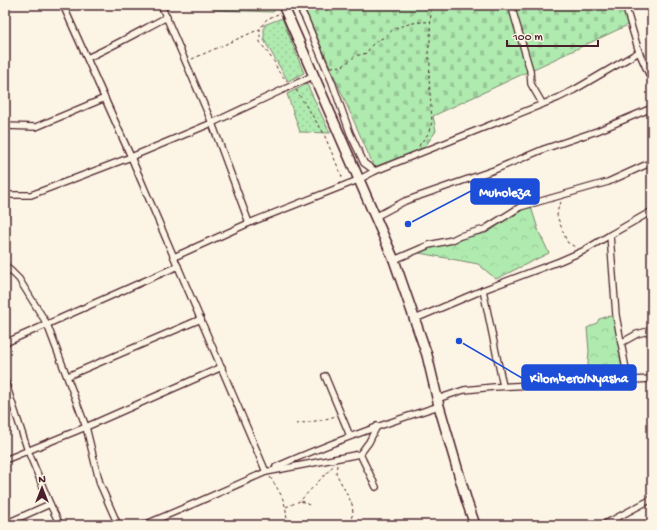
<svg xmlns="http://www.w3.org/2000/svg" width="657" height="530" font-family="'Gochi Hand',sans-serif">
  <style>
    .grass { fill: url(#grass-dots); stroke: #7c846d }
    .forest { fill: url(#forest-crowns); stroke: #7c846d }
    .cemetery { fill: url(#cemetery-stones); stroke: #7c846d }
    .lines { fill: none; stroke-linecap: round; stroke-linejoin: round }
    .minor-casing { stroke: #4a1f2b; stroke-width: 8 }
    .trunk-casing { stroke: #4a1f2b; stroke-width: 12 }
    .path { stroke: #4a1f2b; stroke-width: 1; stroke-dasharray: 3 3; stroke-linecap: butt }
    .minor { stroke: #fcf5e5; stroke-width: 5.5 }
    .trunk { stroke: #fcf5e5; stroke-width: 9 }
    .leader { fill: none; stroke: #1d4ed8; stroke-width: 1.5 }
    .callout-dot { fill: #1d4ed8; stroke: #fcf5e5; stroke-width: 1.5 }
    .callout { fill: #1d4ed8; stroke: #1d4ed8; stroke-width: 1.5 }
    .callout-label { font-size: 13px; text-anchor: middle; font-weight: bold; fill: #fff }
  </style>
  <defs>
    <pattern id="grass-dots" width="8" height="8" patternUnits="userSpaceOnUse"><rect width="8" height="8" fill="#afeaaf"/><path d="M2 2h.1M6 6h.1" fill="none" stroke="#98c897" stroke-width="1.8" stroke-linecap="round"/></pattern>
    <pattern id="forest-crowns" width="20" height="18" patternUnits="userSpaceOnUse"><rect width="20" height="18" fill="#afeaaf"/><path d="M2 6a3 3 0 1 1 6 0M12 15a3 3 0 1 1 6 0" fill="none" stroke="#98c897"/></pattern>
    <pattern id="cemetery-stones" width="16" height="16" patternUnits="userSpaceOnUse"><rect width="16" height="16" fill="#afeaaf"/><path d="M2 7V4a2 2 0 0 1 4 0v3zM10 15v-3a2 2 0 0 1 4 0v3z" fill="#98c897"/></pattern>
  </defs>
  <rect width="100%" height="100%" fill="#fcf5e5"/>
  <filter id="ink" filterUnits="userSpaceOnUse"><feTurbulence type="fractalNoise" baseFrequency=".025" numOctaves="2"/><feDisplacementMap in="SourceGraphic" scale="8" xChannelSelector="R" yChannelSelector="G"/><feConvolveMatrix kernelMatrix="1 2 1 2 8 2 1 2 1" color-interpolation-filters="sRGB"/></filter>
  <g filter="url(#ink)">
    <g class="grass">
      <path d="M 213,5 L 276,5 L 277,7 L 273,12 L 215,10 Z"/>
      <path d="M 282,18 L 304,73 L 288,81 L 264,40 L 264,25 Z"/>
      <path d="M 307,84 L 330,133 L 300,132 L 287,94 Z"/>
    </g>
    <g class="forest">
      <path d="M 531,207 L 539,232 L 549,253 L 496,279 L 478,264 L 414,252 L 432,245 L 455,242 L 464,238 L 486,233 L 524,209 Z"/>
      <path d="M 609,316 L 615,318 L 623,377 L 590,376 L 588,364 L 589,351 L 587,328 L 597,323 L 599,319 Z"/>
    </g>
    <path class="cemetery" d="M 303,5 L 624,5 L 630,24 L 433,116 L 436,131 L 424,148 L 374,167 Z"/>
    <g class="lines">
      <g class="minor-casing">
        <g id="minor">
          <path d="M 63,5 L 131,157 L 266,472 L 360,454 L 369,442 L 377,426"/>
          <path d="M 161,5 L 212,123 L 249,223"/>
          <path d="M 298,5 L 305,18 L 332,82 L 350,133 L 364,163 L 375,171"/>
          <path d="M 511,5 L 530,70 L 531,84 L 542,103"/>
          <path d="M 639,52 L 652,81"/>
          <path d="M 87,58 C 114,46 140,31 167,17"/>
          <path d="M 5,126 L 36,127 L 105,98"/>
          <path d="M 5,195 L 31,195 L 131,157 L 212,123 L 293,85 L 313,76"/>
          <path d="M 5,216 L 6,195"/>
          <path d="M 375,217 L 405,201 L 494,170 L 544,149 L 597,131 L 652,108"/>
          <path d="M 174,257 L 249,223 L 358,180 L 375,171 L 558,98 L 574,90 L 639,52 L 625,5"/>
          <path d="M 394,260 L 429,245 L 452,240 L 460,236 L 485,229 L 520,207 L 608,182 L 652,162"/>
          <path d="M 5,265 L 19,279 L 47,324 L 86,427 L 100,484 L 118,525"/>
          <path d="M 483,290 L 503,386"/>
          <path d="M 415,319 L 483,290 L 560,261 L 583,251 L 610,235"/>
          <path d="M 5,343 L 178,266"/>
          <path d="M 621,343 L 637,334 L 652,330"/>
          <path d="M 68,376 L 201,319"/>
          <path d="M 325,376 L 350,436"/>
          <path d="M 628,380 L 616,315 L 610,235 L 652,211"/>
          <path d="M 5,381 L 28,451 L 50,504 L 5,524"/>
          <path d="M 437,399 L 464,390 L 494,387 L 652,379"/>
          <path d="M 360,454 L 376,487"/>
          <path d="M 5,460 L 86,427 L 222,367"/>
          <path d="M 276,467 C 329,443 383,424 439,406"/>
          <path d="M 50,504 L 60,525"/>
          <path d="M 144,525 L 198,502 L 268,471"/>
          <path d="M 603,525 L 652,499"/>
        </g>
      </g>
      <g class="trunk-casing">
        <path id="trunk" d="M 283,5 L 394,260 L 427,355 L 439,406 L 467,502 L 475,525"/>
      </g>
      <g class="path">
        <path d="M 278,14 L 267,19 L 263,24 L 260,29 L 260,42 L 275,63 L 278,71 L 287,81"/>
        <path d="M 192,59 L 260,29"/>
        <path d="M 331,67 L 343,66 L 355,56 L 367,53 C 373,41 376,42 386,36 C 389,34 392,29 396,28 C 407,24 418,21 430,22"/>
        <path d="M 296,90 L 323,132 L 343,179"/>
        <path d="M 419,146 L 420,144 L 428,134 L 432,122 L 429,78 L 430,64 L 428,52 L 430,41 L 431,5"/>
        <path d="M 561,202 L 558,209 L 557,216 L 567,242 L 575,247"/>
        <path d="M 296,424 L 322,420 L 336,416"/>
        <path d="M 337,465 L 336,473 L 352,504 L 353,513 L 349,525"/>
        <path d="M 270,477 C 282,495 287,503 287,525"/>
        <path d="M 301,501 L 311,506"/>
        <path d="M 286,507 L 300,501 L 335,464"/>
      </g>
      <use href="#minor" class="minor"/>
      <use href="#trunk" class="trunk"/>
    </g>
  </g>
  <path class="leader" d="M408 224L471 191M459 341L522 378"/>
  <g class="callout-dot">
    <circle cx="408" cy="224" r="4"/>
    <circle cx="459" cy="341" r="4"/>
  </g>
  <g class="callout">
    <rect x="471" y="179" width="68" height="25" rx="4"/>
    <rect x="522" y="365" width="114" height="25" rx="4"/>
  </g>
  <g class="callout-label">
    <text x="505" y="196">Muholeza</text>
    <text x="579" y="382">Kilombero/Nyasha</text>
  </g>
  <rect width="657" height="530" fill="none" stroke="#fcf5e5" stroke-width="20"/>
  <rect x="10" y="10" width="637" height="510" fill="none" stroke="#4a1f2b" stroke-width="1.5" filter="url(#ink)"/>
  <g transform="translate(42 488)" stroke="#fcf5e5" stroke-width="3" paint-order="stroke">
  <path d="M0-3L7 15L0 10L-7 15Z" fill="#4a1f2b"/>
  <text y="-6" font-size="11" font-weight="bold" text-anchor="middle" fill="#4a1f2b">N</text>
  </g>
  <path d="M507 40v6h91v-6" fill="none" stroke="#4a1f2b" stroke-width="2"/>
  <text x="513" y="40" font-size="12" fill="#4a1f2b" stroke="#fcf5e5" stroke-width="3" paint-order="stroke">100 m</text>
</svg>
